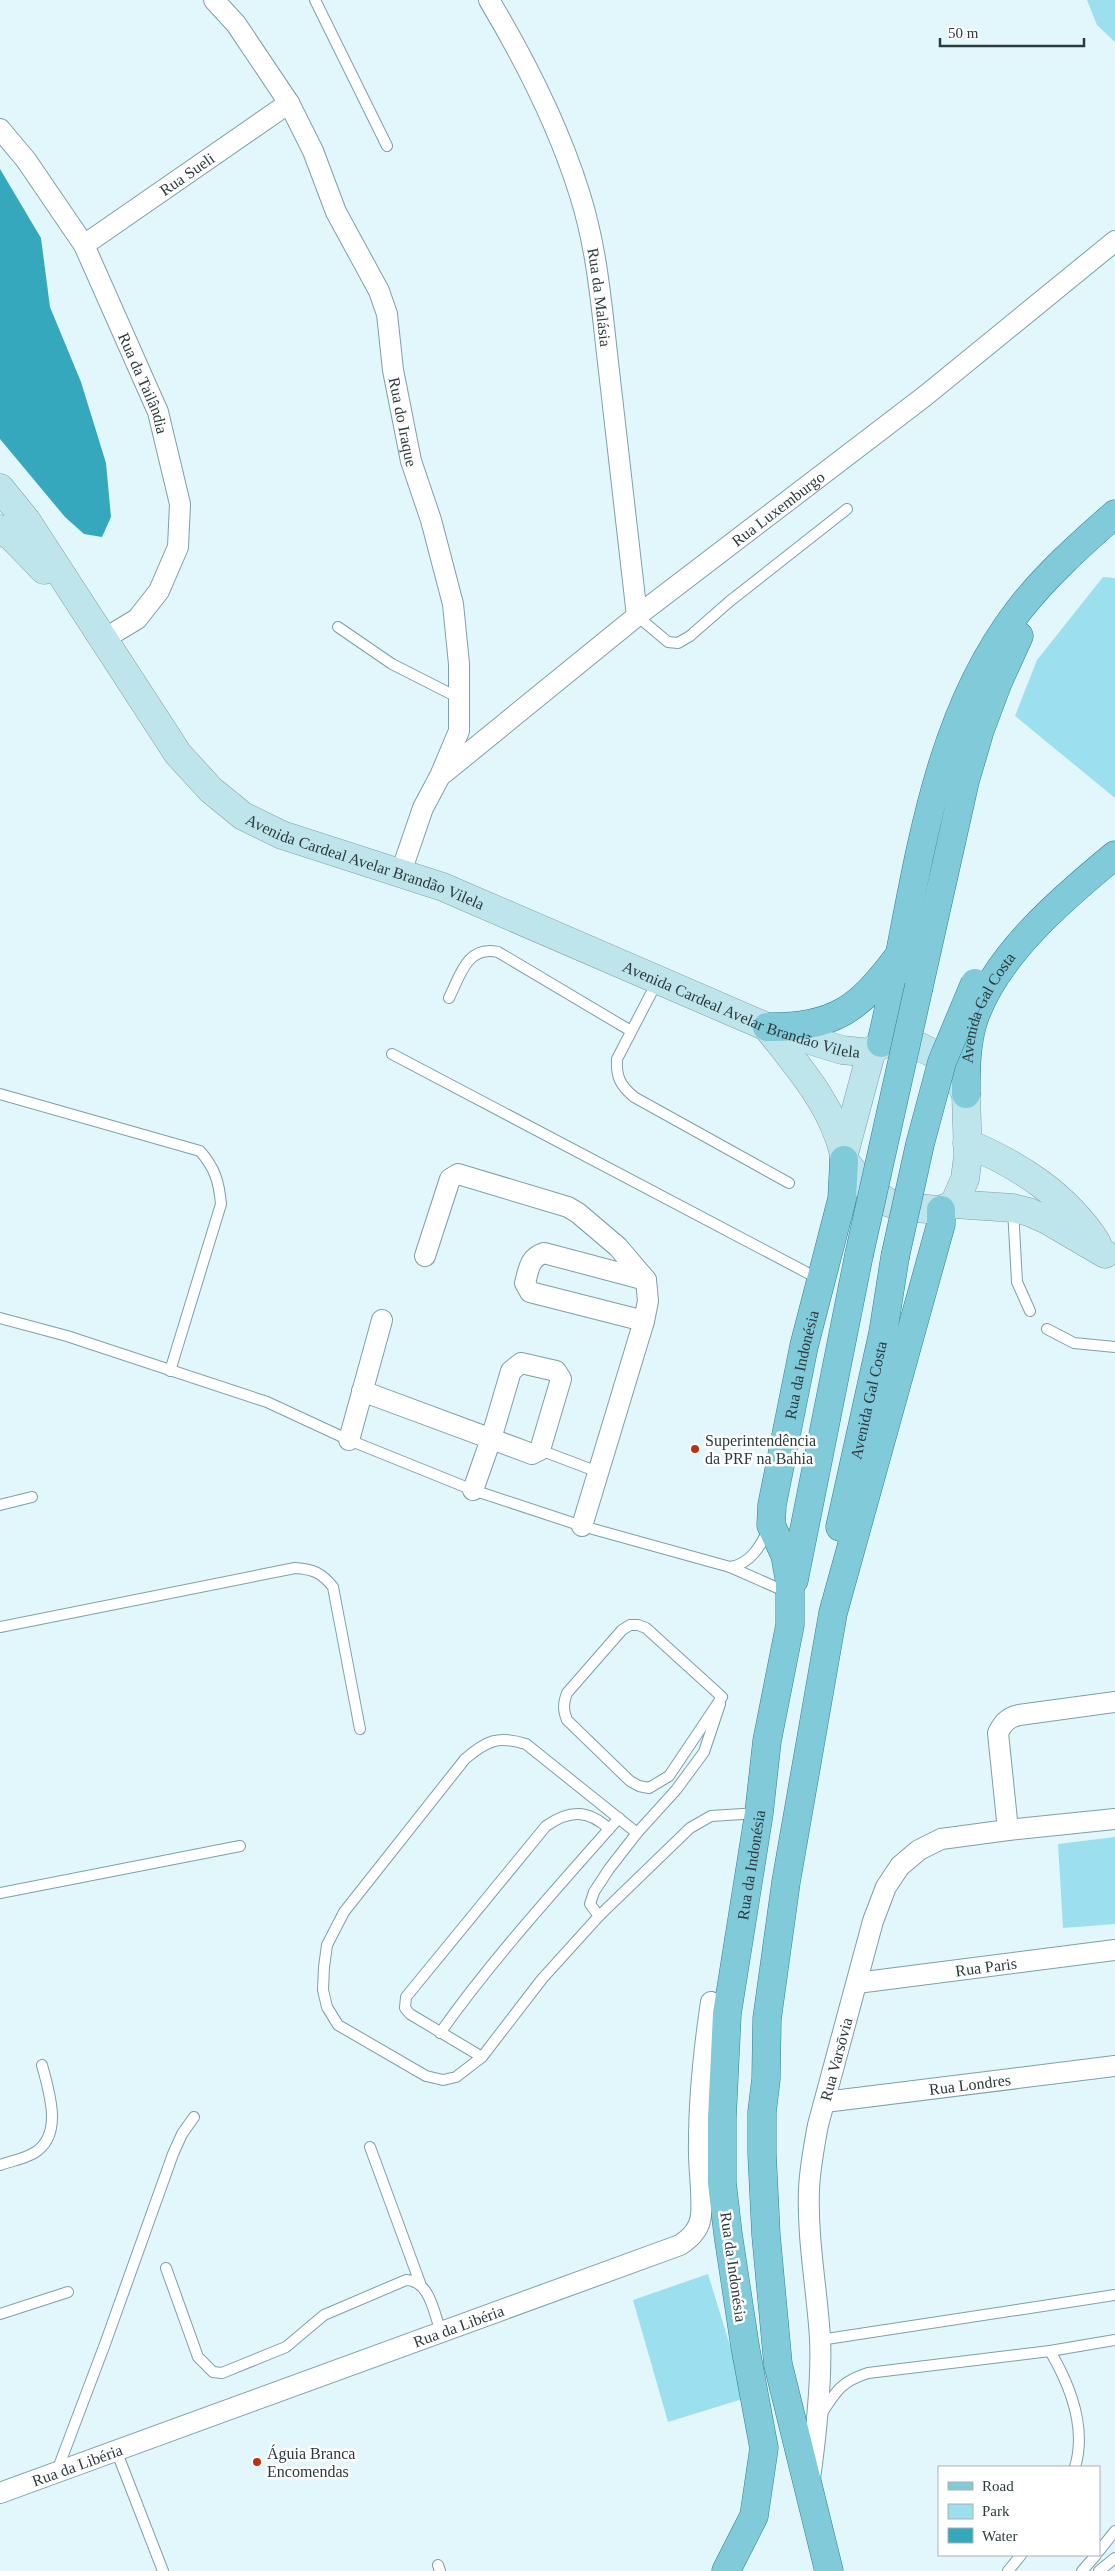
<svg xmlns="http://www.w3.org/2000/svg" width="1115" height="2571" font-family="'Times New Roman',serif">
  <style>
    .green { fill: #9cdfee }
    .water { fill: #36a8be }
    .lines { fill: none; stroke-linecap: round; stroke-linejoin: round }
    .lane-casing { stroke: #7e9fa7; stroke-width: 12 }
    .street-casing { stroke: #7e9fa7; stroke-width: 22 }
    .secondary-casing { stroke: #7e9fa7; stroke-width: 29 }
    .primary-casing { stroke: #2b8192; stroke-width: 29 }
    .lane { stroke: #fff; stroke-width: 10 }
    .street { stroke: #fff; stroke-width: 20 }
    .secondary { stroke: #bfe5ec; stroke-width: 28 }
    .primary { stroke: #80cad9; stroke-width: 28 }
    .primary-bridge-casing { stroke: #2b8192; stroke-width: 29; stroke-linecap: butt }
    .primary-bridge { stroke: #80cad9; stroke-width: 28 }
    .poi-dot { fill: #bc3110; stroke: #fff; stroke-width: 2 }
    .labels { text-anchor: middle; stroke-width: 5; stroke-linejoin: round; paint-order: stroke }
    .street-label { font-size: 16px; fill: #2c3a3d; stroke: #fff }
    .poi-label { font-size: 16px; fill: #2c3a3d; stroke: #fff; text-anchor: start }
  </style>
  <rect width="100%" height="100%" fill="#e2f7fc"/>
  <g class="green">
    <path d="M 1087,0 L 1115,0 L 1115,42 L 1097,25 Z"/>
    <path d="M 1103,577 L 1115,578 L 1115,798 L 1015,716 L 1037,660 Z"/>
    <path d="M 1115,1837 L 1115,1924 L 1063,1928 L 1058,1844 Z"/>
    <path d="M 708,2274 L 746,2398 L 668,2422 L 633,2300 Z"/>
  </g>
  <path class="water" d="M 0,169 L 41,238 L 50,307 L 81,382 L 106,463 L 111,517 L 102,537 L 84,534 L 65,517 L 0,439 Z"/>
  <g class="lines">
    <g class="lane-casing">
      <g id="lane">
        <path d="M 315,0 L 387,146"/>
        <path d="M 637,616 L 668,642 L 678,643 L 690,636 L 730,601 L 847,509"/>
        <path d="M 338,627 L 392,664 L 459,698"/>
        <path d="M 658,980 L 617,1059 C 616,1077 620,1085 634,1097 L 789,1183"/>
        <path d="M 449,998 C 460,976 467,945 498,952 L 631,1031"/>
        <path d="M 392,1054 L 819,1279"/>
        <path d="M 0,1094 L 200,1151 C 215,1168 219,1182 221,1204 L 170,1371"/>
        <path d="M 1013,1209 L 1017,1282 L 1030,1311"/>
        <path d="M 0,1318 L 67,1336 L 267,1402 L 349,1440 L 473,1490 L 582,1526 L 730,1567 L 789,1593"/>
        <path d="M 1047,1329 L 1074,1343 L 1115,1347"/>
        <path d="M 540,1450 L 598,1472"/>
        <path d="M 0,1505 L 32,1497"/>
        <path d="M 730,1567 C 751,1564 761,1545 769,1528"/>
        <path d="M 630,1625 L 638,1625 L 646,1628 L 722,1697 L 669,1776 L 649,1788 L 639,1786 L 630,1781 L 567,1720 C 563,1710 563,1704 567,1693 L 622,1630 Z"/>
        <path d="M 0,1627 L 295,1568 C 313,1569 322,1573 333,1587 L 360,1729"/>
        <path d="M 637,1833 L 526,1744 C 498,1735 486,1741 465,1759 L 344,1912 L 327,1945 L 324,1967 L 323,1990 L 327,2007 L 338,2025 L 426,2076 L 443,2080 L 456,2077 L 482,2057 L 542,1979 L 599,1916 L 690,1828 L 711,1816 L 758,1813"/>
        <path d="M 0,1893 L 240,1846"/>
        <path d="M 599,1916 L 590,1904 L 594,1892 L 609,1869 L 637,1833 L 676,1790 L 704,1752 L 720,1704"/>
        <path d="M 440,2033 C 491,1961 551,1895 609,1829"/>
        <path d="M 482,2057 L 410,2014 L 405,2008 L 406,1997 L 546,1826 C 569,1810 588,1809 609,1829 L 619,1818"/>
        <path d="M 370,2147 L 420,2283"/>
        <path d="M 0,2165 C 11,2161 24,2159 34,2153 C 64,2135 49,2092 42,2065"/>
        <path d="M 166,2268 L 198,2357 L 213,2372 L 222,2373 L 286,2347 L 324,2315 L 406,2280 C 430,2280 434,2314 441,2332"/>
        <path d="M 0,2314 L 68,2292"/>
        <path d="M 820,2340 L 1115,2295"/>
        <path d="M 1050,2351 L 1115,2340"/>
        <path d="M 822,2413 C 836,2391 842,2381 868,2373 L 1050,2351 C 1070,2385 1087,2427 1075,2467"/>
        <path d="M 116,2450 L 163,2571"/>
        <path d="M 57,2471 L 105,2344 L 173,2154 L 182,2134 L 194,2117"/>
        <path d="M 1099,2551 L 1115,2531"/>
        <path d="M 438,2565 L 440,2571"/>
        <path d="M 1008,2571 L 1021,2555"/>
        <path d="M 1082,2571 L 1096,2555"/>
        <path d="M 1099,2571 L 1115,2558"/>
      </g>
    </g>
    <g class="street-casing">
      <g id="street">
        <path id="s1" d="M 214,0 L 236,24 L 289,103 L 313,151 L 336,212 L 379,291 L 387,314 L 393,370 L 411,461 L 431,520 L 453,604 L 459,664 L 459,731 L 440,776 L 423,808 L 401,872"/>
        <path id="s2" d="M 489,0 C 526,62 559,127 580,195 C 598,252 602,312 609,371 C 619,452 628,534 637,616"/>
        <path id="s3" d="M 0,129 L 26,160 L 84,245 L 158,412 L 180,504 L 178,547 L 159,591 L 137,619 L 102,640"/>
        <path id="s4" d="M 84,245 L 289,103"/>
        <path id="s5" d="M 444,773 L 637,616 L 925,396 L 1115,241"/>
        <path d="M 425,1256 L 450,1179 L 458,1174 L 568,1207 L 578,1213 L 618,1247 L 646,1280 L 648,1301 L 644,1321 L 582,1526"/>
        <path d="M 644,1321 L 530,1292 L 525,1283 C 529,1269 529,1258 544,1253 L 646,1280"/>
        <path d="M 362,1391 L 532,1454 L 540,1450 L 561,1379 L 556,1371 L 521,1363 L 511,1371 L 491,1439 L 473,1490"/>
        <path d="M 349,1440 L 382,1320"/>
        <path d="M 1008,1830 L 998,1733 C 1003,1723 1007,1718 1019,1715 L 1115,1702"/>
        <path id="s6" d="M 857,1983 L 1115,1950"/>
        <path id="s7" d="M 825,2102 L 1115,2066"/>
        <path id="s8" d="M 810,2479 C 816,2435 822,2382 820,2338 C 817,2289 807,2239 809,2189 C 810,2168 814,2146 818,2125 L 873,1921 L 886,1887 L 900,1866 L 919,1850 L 941,1839 L 1008,1830 L 1115,1819"/>
        <path id="s9" d="M 0,2493 L 680,2245 C 691,2238 700,2229 701,2215 C 703,2192 698,2167 699,2143 C 699,2095 704,2049 711,2002"/>
      </g>
    </g>
    <g class="secondary-casing">
      <g id="secondary">
        <path id="s10" d="M 0,488 L 26,520 L 178,754 L 211,790 L 243,816 L 282,835 L 443,887 L 767,1027 L 842,1050 L 871,1053"/>
        <path d="M 0,529 L 12,537 L 44,570"/>
        <path d="M 767,1027 C 798,1067 832,1104 844,1154"/>
        <path d="M 967,1143 C 1019,1165 1066,1195 1097,1243"/>
        <path d="M 954,1204 L 965,1179 L 968,1156 L 966,1094 L 952,1068 L 939,1056 L 918,1046 L 881,1043 L 871,1053 L 844,1154 L 844,1160 L 863,1184 L 887,1202 L 902,1207 L 914,1208 L 941,1210 L 954,1204 L 1013,1208 L 1029,1212 L 1047,1220 L 1105,1254"/>
      </g>
    </g>
    <g class="primary-casing">
      <g id="primary">
        <path d="M 919,986 L 965,781 L 980,730 L 998,682 L 1019,636"/>
        <path d="M 767,1027 C 834,1028 859,1009 898,957"/>
        <path d="M 881,1043 C 916,898 925,732 1019,610 C 1047,574 1081,544 1115,514"/>
        <path id="s11" d="M 966,1094 C 966,1070 966,1046 973,1022 C 994,956 1063,898 1115,855"/>
        <path id="s12" d="M 840,1527 L 883,1333 L 895,1257"/>
        <path d="M 794,1580 L 859,1255"/>
        <path id="s13" d="M 726,2571 L 754,2516 L 764,2448 L 745,2346 L 728,2234 L 722,2183 L 722,2118 L 727,2014 L 759,1813 L 767,1741 L 790,1625 L 790,1583 L 785,1555 L 771,1525 L 772,1505 L 804,1346 L 842,1199 L 844,1160"/>
        <path d="M 829,2571 L 778,2364 L 766,2235 L 762,2154 L 762,2112 L 766,2079 L 767,2019 L 786,1882 L 833,1613 L 941,1224 L 941,1210"/>
      </g>
    </g>
    <use href="#lane" class="lane"/>
    <use href="#street" class="street"/>
    <use href="#secondary" class="secondary"/>
    <use href="#primary" class="primary"/>
    <g class="primary-bridge-casing">
      <g id="primary-bridge">
        <path d="M 859,1255 L 919,986"/>
        <path d="M 895,1257 L 920,1144 L 942,1062 L 975,983"/>
      </g>
    </g>
    <use href="#primary-bridge" class="primary-bridge"/>
  </g>
  <g class="poi-dot">
    <circle cx="695" cy="1449" r="5"/>
    <circle cx="257" cy="2462" r="5"/>
  </g>
  <g class="labels">
    <g class="street-label">
      <text dy="6" stroke="none"><textPath href="#s4" startOffset="125">Rua Sueli</textPath></text>
      <text dy="6" stroke="none"><textPath href="#s2" startOffset="320">Rua da Malásia</textPath></text>
      <text dy="6" stroke="none"><textPath href="#s3" startOffset="294">Rua da Tailândia</textPath></text>
      <text dy="6" stroke="none"><textPath href="#s1" startOffset="470">Rua do Iraque</textPath></text>
      <text dy="6" stroke="none"><textPath href="#s5" startOffset="426">Rua Luxemburgo</textPath></text>
      <text dy="6" stroke="none"><textPath href="#s10" startOffset="541">Avenida Cardeal Avelar Brandão Vilela</textPath></text>
      <text dy="6" stroke="none"><textPath href="#s10" startOffset="946">Avenida Cardeal Avelar Brandão Vilela</textPath></text>
      <text dy="6" stroke="none"><textPath href="#s11" startOffset="91">Avenida Gal Costa</textPath></text>
      <text dy="6" stroke="none"><textPath href="#s13" startOffset="1229">Rua da Indonésia</textPath></text>
      <text dy="6" stroke="none"><textPath href="#s12" startOffset="130">Avenida Gal Costa</textPath></text>
      <text dy="6" stroke="none"><textPath href="#s13" startOffset="719">Rua da Indonésia</textPath></text>
      <text dy="6" stroke="none"><textPath href="#s6" startOffset="130">Rua Paris</textPath></text>
      <text dy="6" stroke="none"><textPath href="#s8" startOffset="424">Rua Varsōvia</textPath></text>
      <text dy="6" stroke="none"><textPath href="#s7" startOffset="146">Rua Londres</textPath></text>
      <text transform="translate(734 2267) rotate(82)" y="6">Rua da Indonésia</text>
      <text dy="6" stroke="none"><textPath href="#s9" startOffset="488">Rua da Libéria</textPath></text>
      <text dy="6" stroke="none"><textPath href="#s9" startOffset="82">Rua da Libéria</textPath></text>
    </g>
    <g class="poi-label">
      <text x="705" y="1446">Superintendência<tspan x="705" dy="18">da PRF na Bahia</tspan></text>
      <text x="267" y="2459">Águia Branca<tspan x="267" dy="18">Encomendas</tspan></text>
    </g>
  </g>
  <rect x="938" y="2466" width="162" height="90" fill="#ffffff" stroke="#abb0b1"/>
  <rect x="948" y="2482" width="25" height="8" fill="#80cad9" stroke="#abb0b1"/>
  <text x="982" y="2491" font-size="15" fill="#2c3a3d">Road</text>
  <rect x="948" y="2504" width="25" height="15" fill="#9cdfee" stroke="#abb0b1"/>
  <text x="982" y="2516" font-size="15" fill="#2c3a3d">Park</text>
  <rect x="948" y="2528" width="25" height="15" fill="#36a8be" stroke="#abb0b1"/>
  <text x="982" y="2541" font-size="15" fill="#2c3a3d">Water</text>
  <path d="M940 38v8h144v-8" fill="none" stroke="#2c3a3d" stroke-width="2.5"/>
  <text x="948" y="38" font-size="15" fill="#2c3a3d" stroke="#ffffff" stroke-width="4" paint-order="stroke">50 m</text>
</svg>
